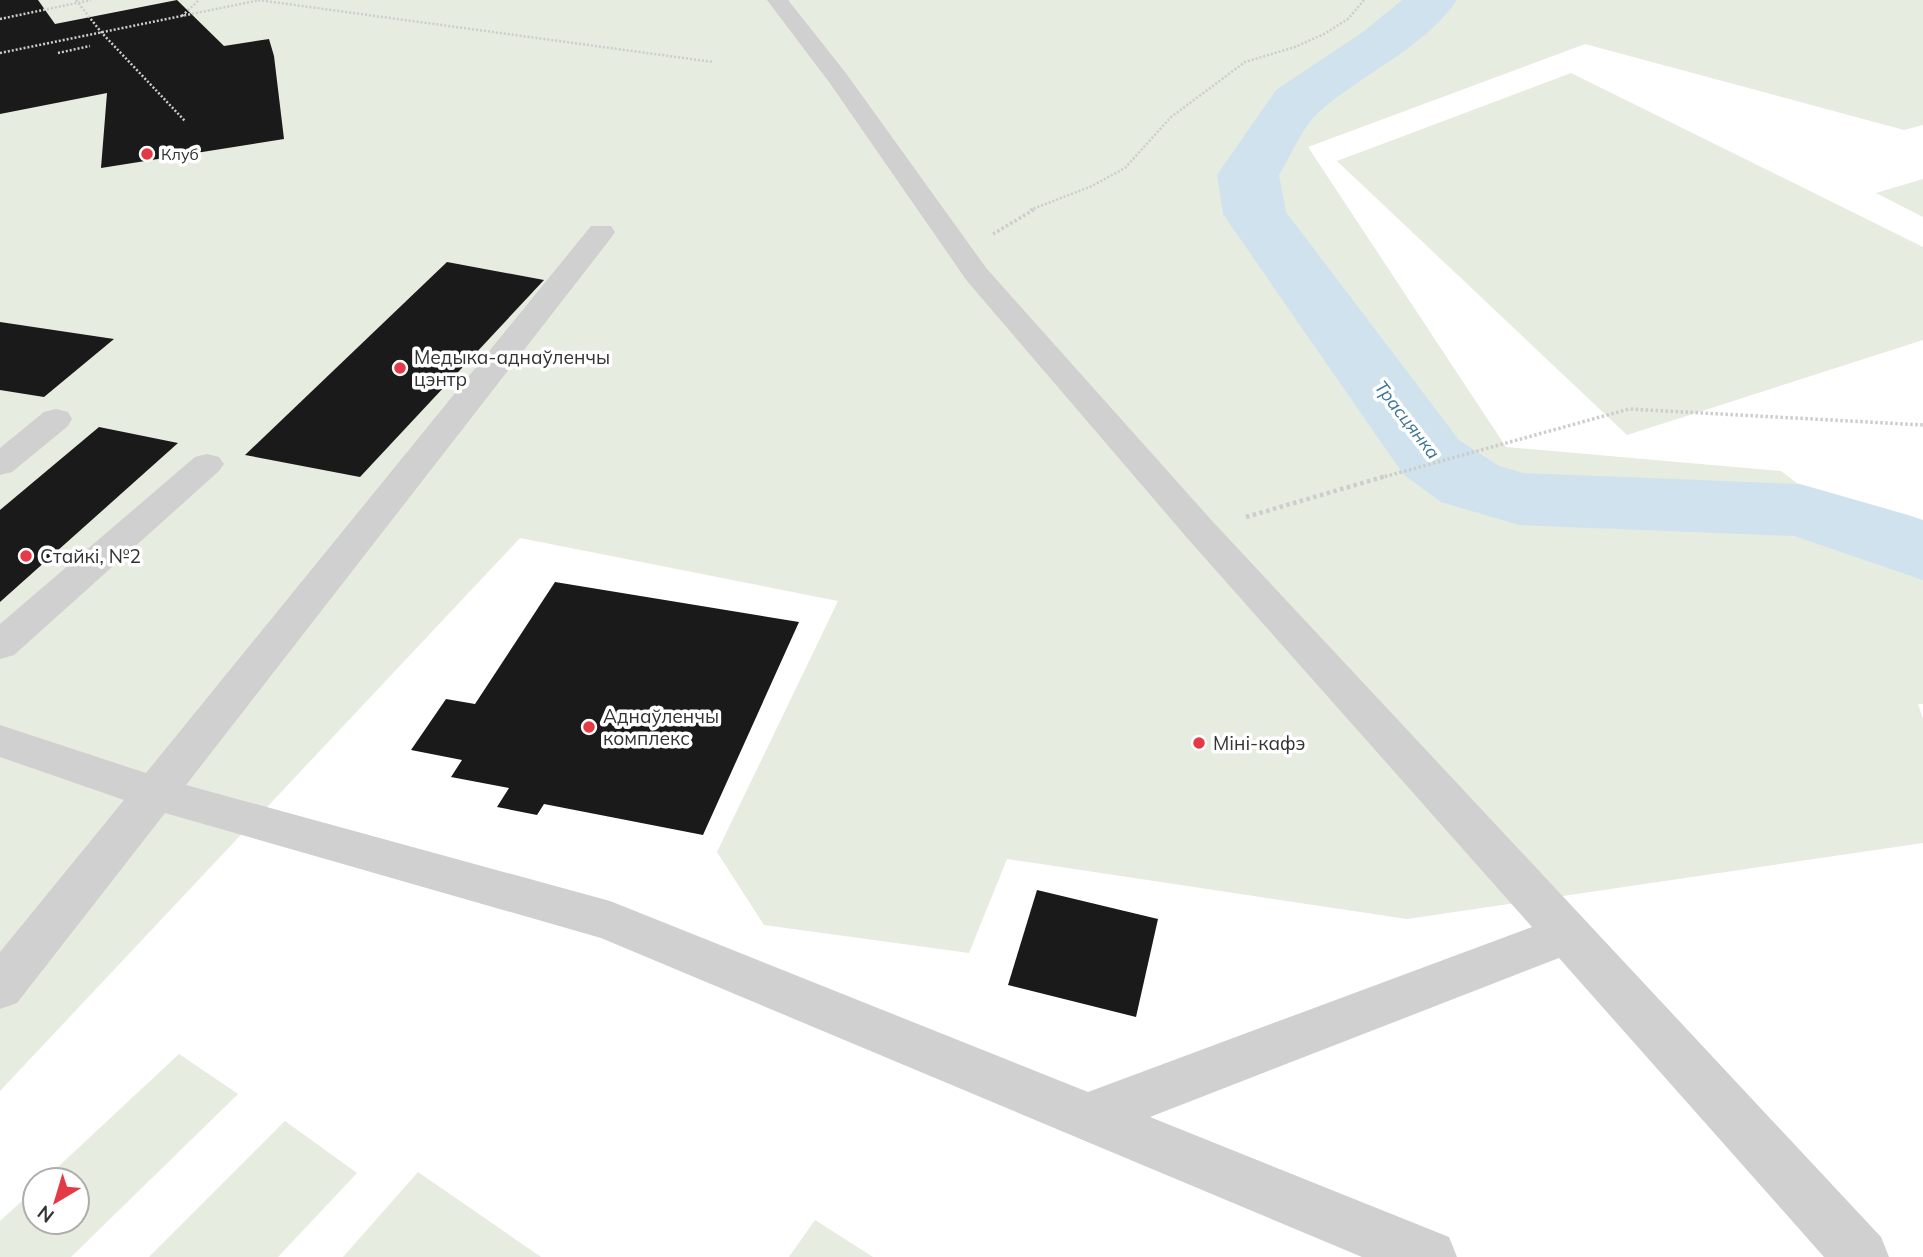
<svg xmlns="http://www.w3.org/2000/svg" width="1923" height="1257" font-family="Mulish,sans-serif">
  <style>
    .green { fill: #e6ecdf }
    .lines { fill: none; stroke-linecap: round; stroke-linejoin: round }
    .river { fill: #cfe2ee; fill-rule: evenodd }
    .building { fill: #1a1a1a }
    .path-far2 { stroke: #cdcdcd; stroke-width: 2.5; stroke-dasharray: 2 2; stroke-linecap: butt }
    .path-far1 { stroke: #cdcdcd; stroke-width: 3.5; stroke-dasharray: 2.5 2.5; stroke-linecap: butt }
    .path { stroke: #cdcdcd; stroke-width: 4.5; stroke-dasharray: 3.5 3.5; stroke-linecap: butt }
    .minor { fill: #d0d0d0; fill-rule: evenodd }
    .poi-dot { fill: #e63946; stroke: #fff; stroke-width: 2.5 }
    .labels { text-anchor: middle; stroke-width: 7; stroke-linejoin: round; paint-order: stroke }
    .far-poi-label { font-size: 16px; fill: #333; stroke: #fff; text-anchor: start }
    .far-water-label { font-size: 18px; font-style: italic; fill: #3f7597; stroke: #fff }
    .poi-label { font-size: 19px; fill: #333; stroke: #fff; text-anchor: start }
  </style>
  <rect width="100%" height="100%" fill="#fff"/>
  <g class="green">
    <path d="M 0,0 L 1923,0 L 1923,125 L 1904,130 L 1585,44 L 1308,147 L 1506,447 L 1781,471 L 1923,579 L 1923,704 L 1918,704 L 1923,719 L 1923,843 L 1407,919 L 1007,859 L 969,953 L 764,925 L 717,852 L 838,601 L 520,538 L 0,1091 Z"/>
    <path d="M 1571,73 L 1923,247 L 1923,340 L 1627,435 L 1337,161 Z"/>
    <path d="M 1923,179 L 1923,217 L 1876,193 Z"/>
    <path d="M 179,1054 L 238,1094 L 71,1257 L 0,1257 L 0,1221 L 35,1189 L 35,1222 L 77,1222 L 77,1180 L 44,1180 Z"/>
    <path d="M 285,1121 L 357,1173 L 278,1257 L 149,1257 Z"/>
    <path d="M 418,1172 L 541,1257 L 343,1257 Z"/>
    <path d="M 815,1220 L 873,1257 L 789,1257 Z"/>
  </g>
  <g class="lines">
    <path class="river" d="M 1402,0 L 1457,0 C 1423,49 1363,73 1319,112 C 1302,127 1291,156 1279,175 L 1286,212 L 1459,440 L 1499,466 L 1523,473 L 1800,484 L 1908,515 L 1923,520 L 1923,580 L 1794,536 L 1519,525 L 1441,502 L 1403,474 L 1223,214 L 1217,175 L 1276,90 L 1363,32 Z"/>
  </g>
  <g class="building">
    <path d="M 0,0 L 38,0 L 55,24 L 177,0 L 224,46 L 269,39 L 274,56 L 284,139 L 101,168 L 107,93 L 0,114 Z"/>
    <path d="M 447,262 L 544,280 L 360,477 L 245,455 Z"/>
    <path d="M 0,322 L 114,339 L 44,397 L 0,390 Z"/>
    <path d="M 99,427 L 178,443 L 0,602 L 0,510 Z"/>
    <path d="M 555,582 L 799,622 L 703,835 L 544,804 L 537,815 L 497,807 L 509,788 L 451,777 L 462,760 L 411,750 L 446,699 L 475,704 Z"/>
    <path d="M 1037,890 L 1158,919 L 1136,1017 L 1008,985 Z"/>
  </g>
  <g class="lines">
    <g class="path-far2">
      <path d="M 76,0 L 101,32 L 185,121"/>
      <path d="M 258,0 L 713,62"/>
      <path d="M 182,16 L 199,0"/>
      <path d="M 0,19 L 91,0"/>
      <path d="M 0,53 L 260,0"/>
      <path d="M 58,53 L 90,46"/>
      <path d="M 1030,210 L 1092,186 L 1125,168 L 1171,117 L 1245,62 L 1295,47 L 1324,34 L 1348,19 L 1364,0"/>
    </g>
    <g class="path-far1">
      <path d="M 993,234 L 1035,209"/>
      <path d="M 1380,478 L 1629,409 L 1923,425"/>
    </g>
    <path class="path" d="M 1246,517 L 1386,476"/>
    <g class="minor">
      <path d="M 767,0 L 788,0 L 845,72 L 987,269 L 1214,523 L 1881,1237 L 1889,1257 L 1824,1257 L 1559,958 L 1150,1117 L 1449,1237 L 1457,1257 L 1362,1257 L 601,938 L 165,813 L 17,1003 L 0,1009 L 0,952 L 124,800 L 0,757 L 0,725 L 146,773 L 591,226 L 611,226 L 615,232 L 611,238 L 186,785 L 610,901 L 1088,1092 L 1532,927 L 1188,539 L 967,281 L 829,82 Z"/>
      <path d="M 56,409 L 68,412 L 72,419 L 68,426 L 12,472 L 0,475 L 0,448 L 44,412 Z"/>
      <path d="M 207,454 L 219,457 L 224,464 L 219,471 L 14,655 L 0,659 L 0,624 L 195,457 Z"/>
    </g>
  </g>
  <g class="poi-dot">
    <circle cx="147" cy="154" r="7"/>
    <circle cx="400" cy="368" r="7"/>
    <circle cx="26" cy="556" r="7"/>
    <circle cx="589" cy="727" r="7"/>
    <circle cx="1199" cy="743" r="7"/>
  </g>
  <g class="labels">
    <g class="far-poi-label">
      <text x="161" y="160">Клуб</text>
    </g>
    <g class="far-water-label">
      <text transform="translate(1407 420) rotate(52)" y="6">Трасцянка</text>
    </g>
    <g class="poi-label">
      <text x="414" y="364">Медыка-аднаўленчы<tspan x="414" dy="22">цэнтр</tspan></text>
      <text x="40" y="563">Стайкі, №2</text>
      <text x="603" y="723">Аднаўленчы<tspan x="603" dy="22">комплекс</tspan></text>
      <text x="1213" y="750">Міні-кафэ</text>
    </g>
  </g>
  <g transform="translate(56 1201) rotate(218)"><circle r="33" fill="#ffffff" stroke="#adadad" stroke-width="2"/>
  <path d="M0-5L12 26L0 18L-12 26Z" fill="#e63946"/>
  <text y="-10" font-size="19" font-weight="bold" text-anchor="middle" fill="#333333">N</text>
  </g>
</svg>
